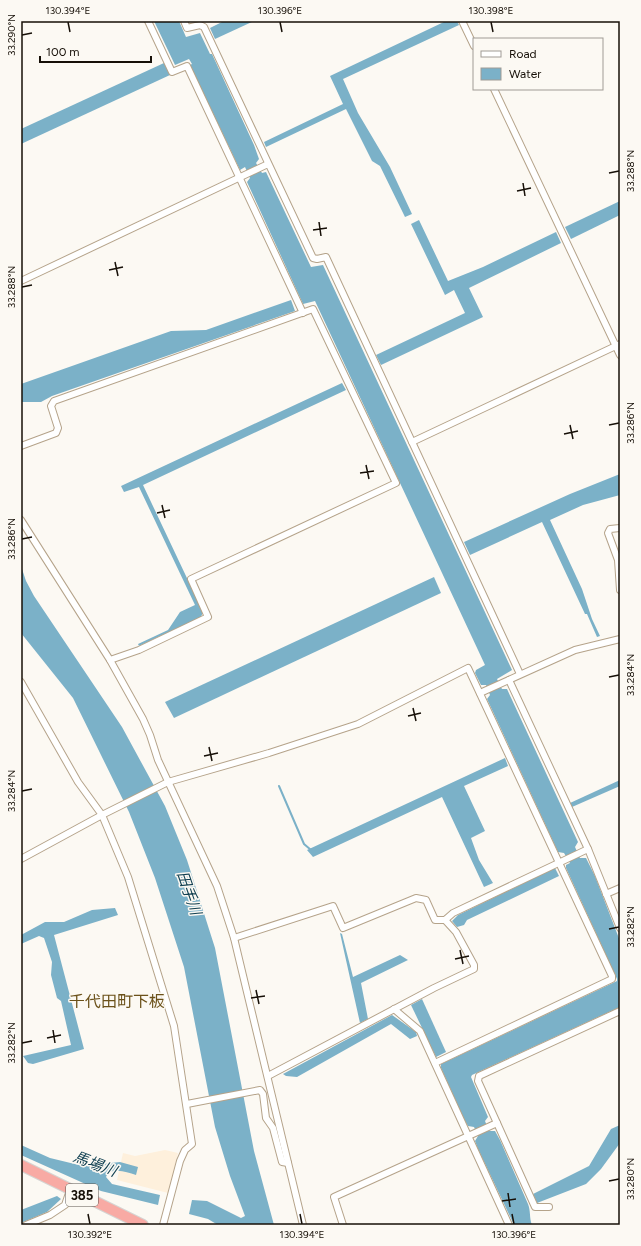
<svg xmlns="http://www.w3.org/2000/svg" width="641" height="1246" font-family="Figtree,'Noto Sans JP',sans-serif">
  <style>
    .built { fill: #fef0dc }
    .water { fill: #7bb1c8 }
    .lines { fill: none; stroke-linecap: round; stroke-linejoin: round }
    .stream { stroke: #7bb1c8; stroke-width: 2 }
    .minor-casing { stroke: #b5a38a; stroke-width: 8 }
    .trunk-casing { stroke: #d5d4d2; stroke-width: 12 }
    .minor { stroke: #fff; stroke-width: 6 }
    .trunk { stroke: #f8aaa4; stroke-width: 10 }
    .ticks { fill: none; stroke: #160f07; stroke-width: 1.5 }
    .labels { text-anchor: middle; stroke-width: 3; stroke-linejoin: round; paint-order: stroke }
    .shield { fill: #fcf9f3; stroke: #5b554e; stroke-width: 1 }
    .shield-label { font-size: 13px; font-weight: bold; fill: #160f07 }
    .water-label { font-size: 15px; font-style: italic; fill: #124152; stroke: #fcf9f3 }
    .quarter-label { font-size: 16px; fill: #6b5119; stroke: #fcf9f3 }
    .neatline { fill: none; stroke: #160f07; stroke-width: 1.5 }
    .ticks-label { font-size: 10px; text-anchor: middle; fill: #160f07 }
  </style>
  <rect width="100%" height="100%" fill="#fcf9f3"/>
  <path class="built" d="M 165,1150 L 178,1153 L 168,1193 L 117,1180 L 123,1153 L 135,1156 Z"/>
  <g class="water">
    <path d="M 154,21 L 179,21 L 186,37 L 200,33 L 210,54 L 212,54 L 254,145 L 259,159 L 256,163 L 262,173 L 266,172 L 311,267 L 323,265 L 512,670 L 497,679 L 502,689 L 507,689 L 578,842 L 575,847 L 580,858 L 586,858 L 595,876 L 620,941 L 620,1007 L 472,1075 L 471,1077 L 488,1117 L 485,1121 L 489,1131 L 495,1131 L 500,1140 L 528,1204 C 531,1212 529,1217 532,1225 L 514,1225 L 478,1149 L 475,1141 L 478,1136 L 474,1127 L 468,1126 L 464,1119 L 441,1068 L 441,1064 L 617,981 L 617,979 L 566,868 L 566,865 L 570,863 L 564,853 L 558,852 L 487,699 L 490,695 L 486,685 L 481,685 L 475,673 L 476,670 L 485,665 L 315,301 L 303,304 L 247,182 L 250,178 L 245,167 L 240,170 L 190,65 L 192,64 L 189,59 L 175,65 Z"/>
    <path d="M 224,21 L 254,21 L 215,39 L 210,28 Z"/>
    <path d="M 446,21 L 457,21 L 459,25 L 343,79 L 358,113 L 390,167 L 412,214 L 405,217 L 380,166 L 372,161 L 346,109 L 266,147 L 264,142 L 343,104 L 330,76 Z"/>
    <path d="M 164,63 L 170,75 L 21,144 L 21,129 Z"/>
    <path d="M 620,201 L 620,215 L 571,239 L 565,227 Z"/>
    <path d="M 419,220 L 448,281 L 483,267 L 556,232 L 561,243 L 469,288 L 483,317 L 381,365 L 376,355 L 465,313 L 454,290 L 445,295 L 411,224 Z"/>
    <path d="M 291,300 L 295,311 L 52,396 L 41,402 L 21,402 L 21,384 L 171,331 L 206,330 Z"/>
    <path d="M 342,383 L 346,390 L 143,485 L 203,612 L 201,617 L 139,646 L 138,644 L 168,630 L 180,612 L 195,605 L 139,487 L 124,492 L 121,486 Z"/>
    <path d="M 620,474 L 620,495 L 583,505 L 550,520 L 582,589 L 592,619 L 600,636 L 597,637 L 587,614 L 585,614 L 542,522 L 470,555 L 464,542 L 570,494 Z"/>
    <path d="M 21,566 L 26,581 L 34,596 L 122,727 L 165,806 L 187,860 L 215,948 L 254,1151 L 274,1225 L 218,1225 L 208,1219 L 189,1214 L 192,1200 L 207,1201 L 241,1218 L 245,1216 L 230,1176 L 215,1127 L 184,967 L 155,878 L 129,812 L 73,698 L 21,633 Z"/>
    <path d="M 434,577 L 441,593 L 174,718 L 165,702 Z"/>
    <path d="M 505,758 L 508,766 L 464,786 L 485,831 L 471,838 L 479,860 L 493,883 L 484,887 L 442,797 L 313,857 L 307,850 Z"/>
    <path d="M 620,780 L 620,786 L 572,807 L 570,803 Z"/>
    <path d="M 555,868 L 559,876 L 467,920 L 464,925 L 457,927 L 452,921 L 458,915 Z"/>
    <path d="M 115,908 L 118,915 L 54,935 L 84,1049 L 33,1064 L 28,1063 L 23,1056 L 71,1045 L 61,1001 L 57,998 L 51,975 L 52,962 L 44,938 L 39,936 L 21,944 L 21,935 L 45,922 L 64,922 L 92,910 Z"/>
    <path d="M 340,933 L 342,934 L 353,977 L 400,955 L 408,960 L 361,983 L 368,1019 L 360,1023 Z"/>
    <path d="M 422,999 L 446,1052 L 436,1057 L 411,1005 Z"/>
    <path d="M 392,1015 L 416,1032 L 417,1036 L 410,1039 L 391,1024 L 297,1077 L 286,1076 L 283,1074 Z"/>
    <path d="M 620,1125 L 620,1143 L 601,1169 L 586,1184 L 537,1203 L 533,1194 L 589,1166 L 611,1129 Z"/>
    <path d="M 21,1145 L 50,1158 L 83,1166 L 120,1162 L 138,1167 L 136,1175 C 127,1172 117,1168 108,1173 L 106,1177 L 112,1184 L 160,1195 L 158,1205 L 101,1191 L 21,1155 Z"/>
    <path d="M 57,1196 L 61,1199 L 47,1212 L 21,1223 L 21,1210 Z"/>
  </g>
  <g class="lines">
    <path class="stream" d="M 279,786 L 304,844 L 311,850"/>
    <g class="minor-casing">
      <g id="minor">
        <path d="M 148,21 L 172,72 L 187,66 L 303,313"/>
        <path d="M 184,21 L 187,28 L 200,25 L 204,27 L 313,258 L 317,259 L 326,257 L 520,674"/>
        <path d="M 462,21 L 474,46"/>
        <path d="M 494,89 L 620,355"/>
        <path d="M 21,281 L 268,164"/>
        <path d="M 412,442 L 620,344"/>
        <path d="M 21,446 L 56,433 L 58,428 L 51,406 L 54,401 L 313,309 L 396,483 L 191,579 L 208,617 L 139,650 L 110,660"/>
        <path d="M 21,520 L 110,660 L 143,719 L 150,735 L 158,760 L 217,886 L 234,938 L 303,1225"/>
        <path d="M 620,528 L 610,529 L 608,533 L 618,560 L 620,590"/>
        <path d="M 509,680 L 588,849 L 620,928"/>
        <path d="M 21,682 L 78,782 L 102,815 L 128,877 L 174,1026 L 192,1144 L 185,1150 L 180,1161 L 163,1225"/>
        <path d="M 480,693 L 575,650 L 620,639"/>
        <path d="M 21,859 L 102,815 L 168,782 L 269,753 L 358,724 L 468,668 L 612,976 L 612,979 L 435,1063"/>
        <path d="M 606,894 L 620,888"/>
        <path d="M 234,938 L 333,906 L 343,928 L 416,898 L 426,900 L 435,920 L 445,920 L 453,913 L 588,849"/>
        <path d="M 394,1009 L 420,1031 L 509,1225"/>
        <path d="M 268,1076 L 434,988 L 474,969 L 474,965 L 456,932 L 445,920"/>
        <path d="M 187,1104 L 260,1090 L 263,1094 L 266,1118 L 273,1128 L 282,1162 L 288,1163"/>
        <path d="M 497,1123 L 535,1207 L 549,1207"/>
        <path d="M 26,1225 L 50,1215 L 65,1205 L 70,1190"/>
        <path d="M 343,1225 L 334,1197 L 497,1123 L 478,1081 L 479,1076 L 620,1011"/>
      </g>
    </g>
    <g class="trunk-casing">
      <path id="trunk" d="M 21,1165 L 143,1225"/>
    </g>
    <use href="#minor" class="minor"/>
    <use href="#trunk" class="trunk"/>
  </g>
  <path class="ticks" d="M 68,22 L 70,32M 280,22 L 282,32M 491,22 L 493,32M 22,35 L 32,33M 609,173 L 619,171M 523,183 L 525,196M 517,191 L 531,188M 319,222 L 321,236M 313,230 L 327,228M 115,262 L 118,276M 109,270 L 123,267M 22,287 L 32,285M 570,425 L 573,439M 609,425 L 619,423M 564,434 L 578,431M 366,465 L 369,479M 360,473 L 374,471M 162,505 L 165,518M 157,513 L 170,510M 22,539 L 32,537M 609,677 L 619,675M 413,708 L 416,721M 408,716 L 421,713M 209,747 L 212,761M 204,756 L 218,753M 22,791 L 32,789M 609,929 L 619,927M 460,950 L 463,964M 455,959 L 469,956M 256,990 L 259,1004M 251,998 L 265,996M 53,1030 L 55,1043M 47,1038 L 61,1035M 22,1043 L 32,1041M 609,1181 L 619,1179M 508,1193 L 510,1207M 502,1201 L 516,1199M 88,1214 L 90,1224M 300,1214 L 302,1224M 512,1214 L 514,1224"/>
  <g class="labels">
    <rect class="shield" x="66" y="1184" width="32" height="22" rx="3"/>
    <g class="shield-label">
      <text x="82" y="1200">385</text>
    </g>
    <g class="water-label">
      <text transform="translate(189 893) rotate(71)" y="5">田手川</text>
      <text transform="translate(95 1164) rotate(21)" y="5">馬場川</text>
    </g>
    <g class="quarter-label">
      <text x="117" y="1007">千代田町下板</text>
    </g>
  </g>
  <rect width="641" height="1246" fill="none" stroke="#fcf9f3" stroke-width="44"/>
  <rect x="473" y="38" width="130" height="52" fill="#fcf9f3" stroke="#a09b95"/>
  <rect x="481" y="51" width="20" height="6" fill="#ffffff" stroke="#a09b95"/>
  <text x="509" y="58" font-size="12" fill="#160f07">Road</text>
  <rect x="481" y="68" width="20" height="12" fill="#7bb1c8" stroke="#a09b95"/>
  <text x="509" y="78" font-size="12" fill="#160f07">Water</text>
  <path d="M40 56v6h111v-6" fill="none" stroke="#160f07" stroke-width="2"/>
  <text x="46" y="56" font-size="12" fill="#160f07" stroke="#fcf9f3" stroke-width="3" paint-order="stroke">100 m</text>
  <rect x="22" y="22" width="597" height="1202" class="neatline"/>
  <g class="ticks-label">
    <text x="68" y="14">130.394°E</text>
    <text x="280" y="14">130.396°E</text>
    <text x="491" y="14">130.398°E</text>
    <text transform="translate(11 35) rotate(-90)" y="4">33.290°N</text>
    <text transform="translate(630 171) rotate(-90)" y="4">33.288°N</text>
    <text transform="translate(11 287) rotate(-90)" y="4">33.288°N</text>
    <text transform="translate(630 423) rotate(-90)" y="4">33.286°N</text>
    <text transform="translate(11 539) rotate(-90)" y="4">33.286°N</text>
    <text transform="translate(630 675) rotate(-90)" y="4">33.284°N</text>
    <text transform="translate(11 791) rotate(-90)" y="4">33.284°N</text>
    <text transform="translate(630 927) rotate(-90)" y="4">33.282°N</text>
    <text transform="translate(11 1043) rotate(-90)" y="4">33.282°N</text>
    <text transform="translate(630 1179) rotate(-90)" y="4">33.280°N</text>
    <text x="90" y="1238">130.392°E</text>
    <text x="302" y="1238">130.394°E</text>
    <text x="514" y="1238">130.396°E</text>
  </g>
</svg>
